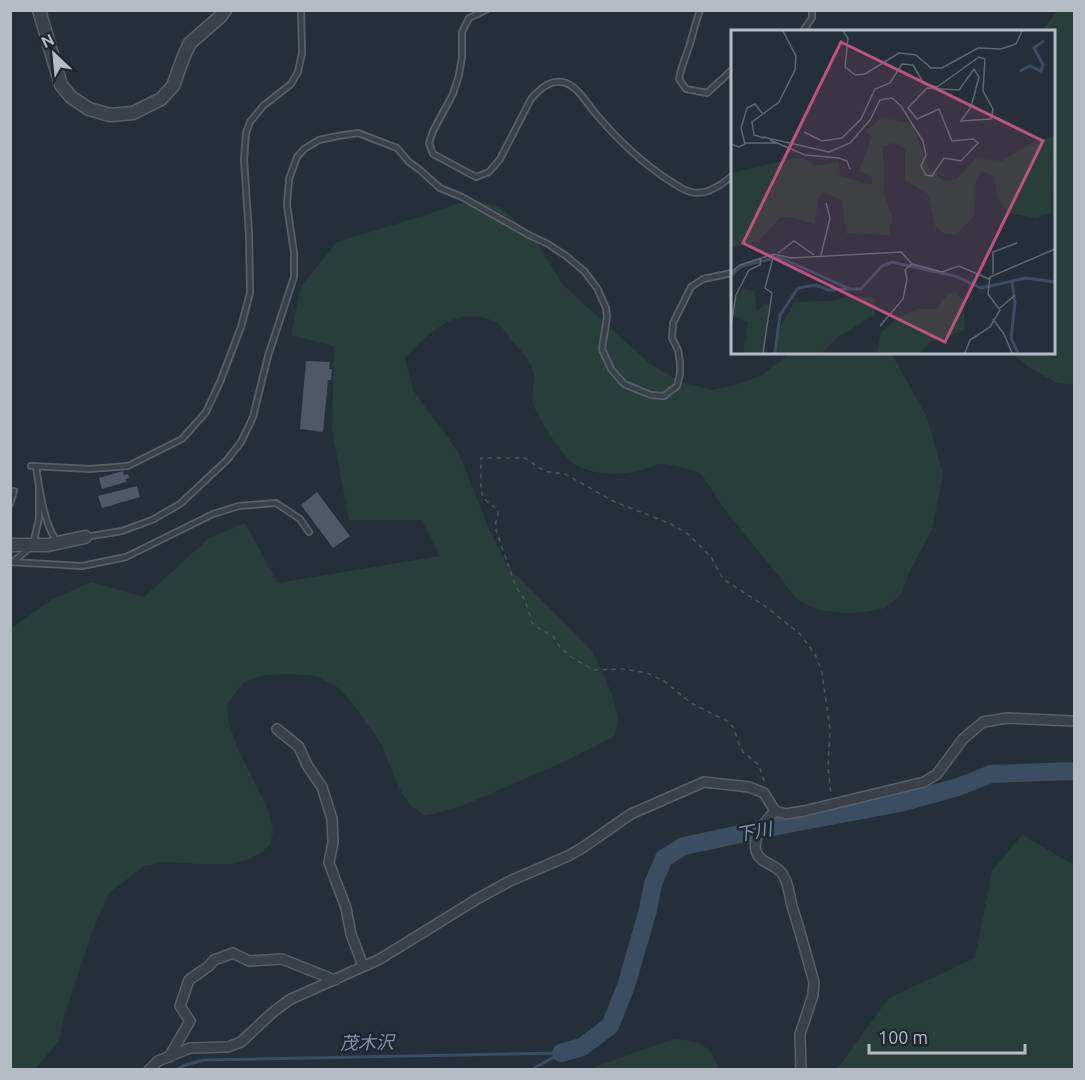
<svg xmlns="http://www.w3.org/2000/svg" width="1085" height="1080" font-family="Ubuntu,'Noto Sans JP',sans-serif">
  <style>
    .green { fill: #2a3d3d }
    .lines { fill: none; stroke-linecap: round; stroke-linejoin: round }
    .stream { stroke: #3d4d61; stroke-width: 3 }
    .river { stroke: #3d4d61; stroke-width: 18 }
    .building { fill: #4e5965 }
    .service-casing { stroke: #575f68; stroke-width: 8 }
    .minor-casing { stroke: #575f68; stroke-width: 12 }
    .tertiary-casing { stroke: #575f68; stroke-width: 15 }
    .path { stroke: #47585a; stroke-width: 1.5; stroke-dasharray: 4.5 4.5; stroke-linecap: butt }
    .service { stroke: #39414a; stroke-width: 4.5 }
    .minor { stroke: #39414a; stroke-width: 9 }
    .tertiary { stroke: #39414a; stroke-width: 12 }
    .labels { text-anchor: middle; stroke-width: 5; stroke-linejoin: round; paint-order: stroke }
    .water-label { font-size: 18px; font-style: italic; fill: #7f93aa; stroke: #1e262f }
    .inset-river { fill: none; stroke: #3d4d61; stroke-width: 3 }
    .inset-road { fill: none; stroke: #5e6772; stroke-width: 1.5 }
    .view { fill: #bd5180; fill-opacity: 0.15; stroke: #bd5180; stroke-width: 3 }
    .inset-edge { fill: none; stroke: #b4bcc6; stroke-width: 3 }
  </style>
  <rect width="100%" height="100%" fill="#252f3a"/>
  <g class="green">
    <path d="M 1058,10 L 1074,11 L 1074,385 L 1055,382 L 1028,367 L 1012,353 L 1054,352 L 1054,32 L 1042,31 Z"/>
    <path d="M 479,203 L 498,206 L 533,236 L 562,284 L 650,364 L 681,382 L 712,390 L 739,384 L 762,375 L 791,353 L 891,353 L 927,417 L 943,474 L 932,529 L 909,573 L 901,595 L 885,608 L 863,612 L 845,613 L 818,610 L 798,600 L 722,506 L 701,473 C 691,470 670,463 661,464 C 654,464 647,469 639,471 C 617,475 593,476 573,463 C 563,456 536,416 533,403 C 530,394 536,382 533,372 C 531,361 520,350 513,342 C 507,334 500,323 491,320 C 454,306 427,334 405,358 L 413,390 L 430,414 L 446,434 L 459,454 L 489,529 L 509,568 L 592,650 L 612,694 L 618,717 L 615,736 L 566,761 L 462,806 L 426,816 L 411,806 L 399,788 L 381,744 L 355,706 L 339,688 L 316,676 L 287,674 L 264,675 L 243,683 L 227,705 L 229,723 L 237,747 L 269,812 L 273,832 L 270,844 L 261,853 L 247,860 L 232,864 L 202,864 L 165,862 L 144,866 L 109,893 L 92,932 L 64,1017 L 59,1041 L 35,1069 L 11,1069 L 10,629 L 53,599 L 91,582 L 144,597 L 208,539 L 245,523 L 278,583 L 440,556 L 422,520 L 349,520 L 332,430 L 334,346 L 291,335 L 301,286 L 337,242 L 426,215 L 456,204 Z"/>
    <path d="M 1022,835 L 1074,865 L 1074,1069 L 837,1069 L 889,998 L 975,958 L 992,871 Z"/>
    <path d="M 673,1039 C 697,1041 711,1043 718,1069 L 589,1069 Z"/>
  </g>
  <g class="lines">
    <g class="stream">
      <path d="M 176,1070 L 185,1065 L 204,1060 L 561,1053"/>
      <path d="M 531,1070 L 559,1054"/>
    </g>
    <path class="river" d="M 561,1053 L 582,1047 L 610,1026 L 626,986 L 648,910 L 653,884 L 664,858 L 684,846 L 783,825 L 900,803 L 958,787 L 991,774 L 1074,771"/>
  </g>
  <g class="building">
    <path d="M 306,361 L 330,362 L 329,369 L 332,369 L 331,380 L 328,380 L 323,432 L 300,429 Z"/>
    <path d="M 123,471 L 124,475 L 128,474 L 129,478 L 126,479 L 126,482 L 102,489 L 99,478 Z"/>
    <path d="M 137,486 L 140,497 L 102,508 L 98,496 Z"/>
    <path d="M 317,492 L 350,536 L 333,548 L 301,505 Z"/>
  </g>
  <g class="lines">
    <g class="service-casing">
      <g id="service">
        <path d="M 486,10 L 469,18 L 462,32 L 462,57 L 459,75 L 453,94 L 433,131 L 429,143 L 433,154 L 476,177 L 489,172 L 500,159 L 531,99 C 539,90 549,80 562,82 C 576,84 587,103 595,113 C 617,139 642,163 670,181 C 677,185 684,191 691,192 C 706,196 721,185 732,176"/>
        <path d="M 700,10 C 695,23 693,35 689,47 C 685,58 681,68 679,79 L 686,89 L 707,93 L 732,70"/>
        <path d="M 802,32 L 812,18 L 812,10"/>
        <path d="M 31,466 L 90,469 L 128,466 L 182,439 L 206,412 L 220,382 L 241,327 L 250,293 L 249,234 L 244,160 L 246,133 L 250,122 L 263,106 L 291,84 L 298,72 L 302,53 L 301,10"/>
        <path d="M 36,467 C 39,487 44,524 56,540"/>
        <path d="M 10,504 L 14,491"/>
        <path d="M 85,537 L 122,531 L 152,520 L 180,504 L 227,460 L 241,442 L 253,417 L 268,356 L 294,277 L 294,253 L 287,205 L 289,179 L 297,157 L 304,149 L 319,140 L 338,136 L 358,133 L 397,148 L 409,162 L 420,170 L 440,188 L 462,197 L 529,235 L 548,244 L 566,256 L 584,271 L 597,288 L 606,308 L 607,317 L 602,349 L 611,369 L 624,384 L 651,395 L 664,396 L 677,386 L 680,374 L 680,362 L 678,350 L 672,338 L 673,323 L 691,287 L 703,279 L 732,273"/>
        <path d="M 10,562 L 82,566 L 126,557 L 213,514 L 239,506 L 276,503 L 300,519 L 309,532"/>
        <path d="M 13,562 L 33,545 L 39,518 L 39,488"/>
      </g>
    </g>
    <g class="minor-casing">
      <g id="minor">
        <path d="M 277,729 L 299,747 L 307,765 L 322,787 L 332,819 L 333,842 L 329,863 L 346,908 L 351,934 L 363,966"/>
        <path d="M 775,811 C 766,821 752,836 756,851 C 760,864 777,864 783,875 C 789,884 789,895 792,906 C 800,931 807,957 814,982 L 813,995 L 800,1034 L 801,1070"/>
        <path d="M 169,1057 L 190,1021 L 180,1006 L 189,980 L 209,966 L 214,960 L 233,953 L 249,961 L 282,959 L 335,980"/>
        <path d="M 149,1070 L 158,1061 L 190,1048 L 228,1047 L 241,1042 L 272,1013 L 289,1000 L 380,959 L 477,899 L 510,881 L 568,856 L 582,848 L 631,814 L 704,782 L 749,787 L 764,793 L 775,811 L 786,814 L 804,811 L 924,782 L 937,774 L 963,739 L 983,722 L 1007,718 L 1074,721"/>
      </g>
    </g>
    <g class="tertiary-casing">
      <g id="tertiary">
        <path d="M 39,10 L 61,85 L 71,97 L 89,109 L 110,115 L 133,113 L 161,99 L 173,86 L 183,58 L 190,43 L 221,16 L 225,10"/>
        <path d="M 10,545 L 48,545 L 85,537"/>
      </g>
    </g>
    <path class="path" d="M 764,781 L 759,765 L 743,752 L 740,746 L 733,727 L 727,721 L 691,703 L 664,681 L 647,673 L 623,669 L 594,670 L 574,659 L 560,647 L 553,636 L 537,627 L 532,623 L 525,600 L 516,587 L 495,527 L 498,513 L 498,510 L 483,498 L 481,489 L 481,458 L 525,458 L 544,471 L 565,474 L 615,502 L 671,524 L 688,534 L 711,557 L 723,579 L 765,606 L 800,634 L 816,656 L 822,673 L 830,730 L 828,767 L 831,794"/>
    <use href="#service" class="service"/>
    <use href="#minor" class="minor"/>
    <use href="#tertiary" class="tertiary"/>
  </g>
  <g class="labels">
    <g class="water-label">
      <text transform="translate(754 832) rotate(-11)" y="6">下川</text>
      <text transform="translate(367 1043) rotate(-1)" y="6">茂木沢</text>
    </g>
  </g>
  <g transform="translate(731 30)">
    <rect width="324" height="324" fill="#252f3a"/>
    <path d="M 151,88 L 181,93 L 198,139 L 213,151 L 226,149 L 245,128 L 271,131 L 304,111 L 324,106 L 320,183 L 305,188 L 277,183 L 266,168 L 264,147 L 251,141 L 244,153 L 243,186 L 224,205 L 212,203 L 204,196 L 197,164 L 174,150 L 174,119 L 163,113 L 153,116 L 152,122 L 153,164 L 161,187 L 158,205 L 115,203 L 111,171 L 93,162 L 87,168 L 84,194 L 58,187 L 49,188 L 26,212 L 0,218 L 0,143 L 65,128 L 74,129 L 83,136 L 108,132 L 109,146 L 141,155 L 141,147 L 128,141 L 141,107 L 134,101 ZM 12,258 L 23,261 L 26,282 L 34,274 L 38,276 L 33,315 L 37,323 L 12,323 L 17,292 L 0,285 L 0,277 ZM 225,261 L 232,271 L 234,300 L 199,312 L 189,323 L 146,323 L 150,302 L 167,288 L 185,279 L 205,279 L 216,265 ZM 119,265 L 145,269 L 143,285 L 107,307 L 91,323 L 42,323 L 50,296 L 63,272 L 101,271 Z" fill="#2a3d3d"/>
    <path class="inset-river" d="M 289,41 L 299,36 L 310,41 L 312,35 L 303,18 L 313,11M 0,245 L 11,236 L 48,227 L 119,259M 281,252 L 284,273 L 280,308 L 287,323M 119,259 L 130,259 L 151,236 L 161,232 L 224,246 L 250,258 L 295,248 L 324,252M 44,323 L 49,285 L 67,258 L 85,255 L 97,260 L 118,259"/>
    <path class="inset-road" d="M 112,1 L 117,8 L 114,37 L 124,45 L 134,44 L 168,23 L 185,25 L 200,38 L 211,38 L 247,18 L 270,19 L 285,14 L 291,1M 32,107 L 98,122 L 119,113 L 139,90 L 149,70 L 161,68 L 170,76 L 192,111 L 195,125 L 190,136 L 195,145 L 201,146 L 213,128 L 230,131 L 247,113 L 242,109 L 221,111 L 208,79 L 186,89 L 177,78 L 196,58 L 228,60 L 243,39 L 248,47 L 240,77 L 230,91 L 260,89 L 262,79 L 252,61 L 254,29 L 248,27 L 206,57 L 193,54 L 182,35 L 171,34 L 159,53 L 144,59 L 130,89 L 111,108 L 91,111 L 73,102M 33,108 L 23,105 L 21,92 L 48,72 L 64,40 L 65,26 L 52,1M 39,110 L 74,125 L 108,128 L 116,131 L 119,139M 14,113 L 45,113M 0,114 L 8,117 L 14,114 L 10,98 L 16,78 L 24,74 L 31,83M 47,223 L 63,211 L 83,225M 90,225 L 99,188 L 95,173M 181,234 L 211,242 L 228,236 L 258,249M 0,242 L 9,235 L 43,224 L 60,228 L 170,222 L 181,234M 262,244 L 262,222 L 286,213M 269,278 L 284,265M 262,289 L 273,304 L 281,323M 0,295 L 5,265 L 18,240 L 29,235 L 30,228M 149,296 L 172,269 L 176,249 L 174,240 L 181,234M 32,323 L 41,263 L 34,258 L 43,224M 234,323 L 239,310 L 259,297 L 269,280 L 257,264 L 259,247 L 324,219"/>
    <path class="view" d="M 110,12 L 312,111 L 214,312 L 12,213 Z"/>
    <rect width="324" height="324" class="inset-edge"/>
  </g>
  <rect width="1085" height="1080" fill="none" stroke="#b4bcc6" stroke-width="24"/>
  <g transform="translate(54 54) rotate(334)" stroke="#1e262f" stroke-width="4.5" paint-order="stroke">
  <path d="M0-4.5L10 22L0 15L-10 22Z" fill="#b4bcc6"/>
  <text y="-9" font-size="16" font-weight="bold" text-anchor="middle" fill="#b4bcc6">N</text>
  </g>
  <path d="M869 1044v9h156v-9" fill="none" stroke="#b4bcc6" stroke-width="3"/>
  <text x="878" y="1044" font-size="18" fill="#b4bcc6" stroke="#1e262f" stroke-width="4.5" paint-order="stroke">100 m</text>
</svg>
